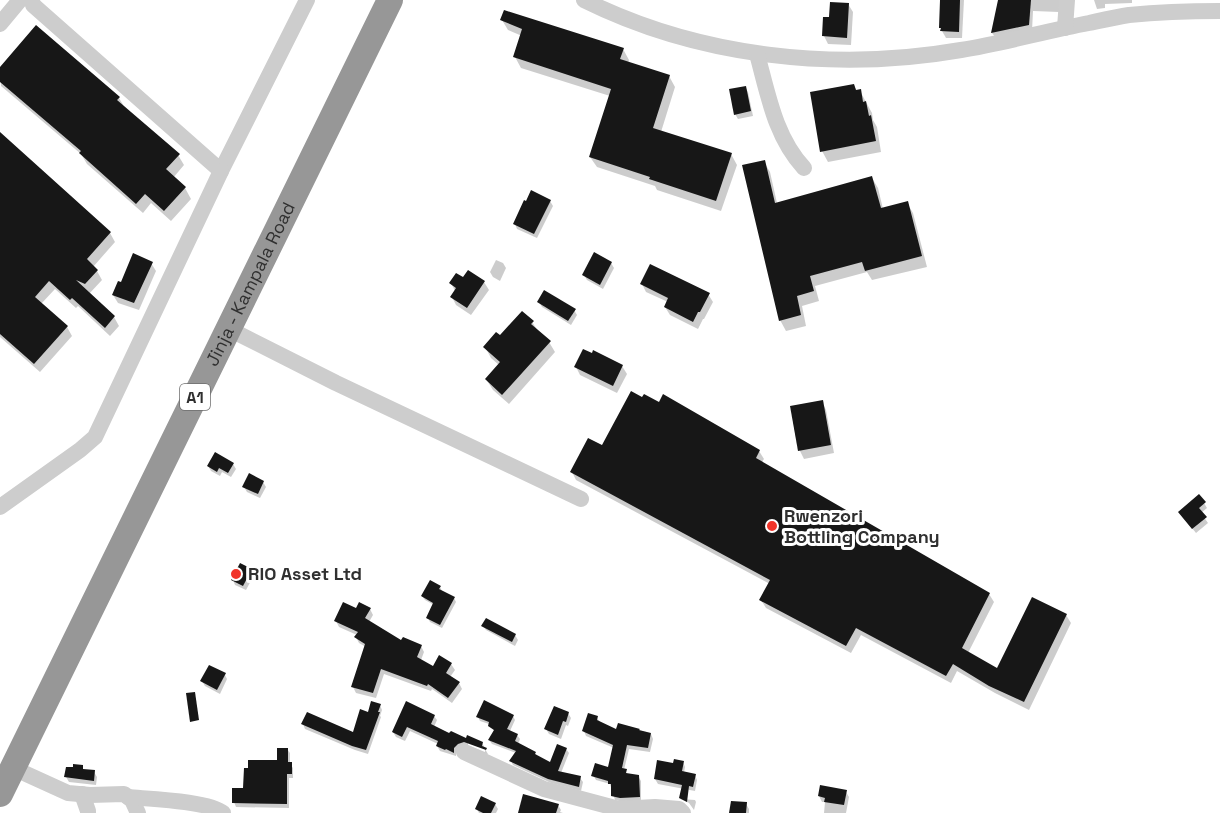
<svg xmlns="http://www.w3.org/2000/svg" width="1220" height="813" font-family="'Space Grotesk',sans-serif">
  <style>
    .shadow { fill: #0003 }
    .building { fill: #171717 }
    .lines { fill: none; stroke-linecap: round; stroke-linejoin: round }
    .minor { stroke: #cdcdcd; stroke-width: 16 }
    .highway { stroke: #979797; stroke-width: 26 }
    .poi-dot { fill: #f13429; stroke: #fff; stroke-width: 2 }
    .labels { text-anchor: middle; stroke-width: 6; stroke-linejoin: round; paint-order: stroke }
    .shield { fill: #fff; stroke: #6e6e6e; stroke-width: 1.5 }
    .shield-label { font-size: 16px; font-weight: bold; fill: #303030 }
    .street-label { font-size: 18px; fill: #303030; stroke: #fff }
    .poi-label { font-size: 18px; font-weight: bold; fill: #303030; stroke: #fff; text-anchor: start }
  </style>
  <rect width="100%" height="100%" fill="#fff"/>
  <g class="shadow">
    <path d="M 942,0 L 964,0 L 962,38 L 946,38 L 942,31 L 940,27 Z"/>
    <path d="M 999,0 L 1062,0 L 1059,12 L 1033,11 L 1032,31 L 996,38 L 992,33 Z"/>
    <path d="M 1094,0 L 1132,0 L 1132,3 L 1105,4 L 1105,8 L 1097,9 Z"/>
    <path d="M 848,4 L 853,12 L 851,45 L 828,44 L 824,36 L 830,19 Z"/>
    <path d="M 502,20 L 623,49 L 629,60 L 628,63 L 669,76 L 675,87 L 661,132 L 731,154 L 737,165 L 721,211 L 657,190 L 655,186 L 597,167 L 590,157 L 610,96 L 521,68 L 515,57 L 522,36 L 508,30 Z"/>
    <path d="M 0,70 L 119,98 L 125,108 L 178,155 L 184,165 L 173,178 L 185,188 L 191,199 L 171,221 L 151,203 L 143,213 L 87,164 L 81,154 L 1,86 Z"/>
    <path d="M 854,86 L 857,91 L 860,91 L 872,113 L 873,120 L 877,127 L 881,152 L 828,162 L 822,151 Z"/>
    <path d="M 745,87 L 748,92 L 753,116 L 738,119 L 735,114 Z"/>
    <path d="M 0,134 L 110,233 L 115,242 L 93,267 L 97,271 L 102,280 L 89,294 L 114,317 L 119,326 L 110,336 L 78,306 L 76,308 L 55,289 L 41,304 L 67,327 L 72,336 L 40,372 L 0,337 Z"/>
    <path d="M 764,162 L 770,172 L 777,203 L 872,178 L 878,188 L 883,209 L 907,203 L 913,213 L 927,267 L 872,280 L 867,272 L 815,286 L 819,301 L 802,306 L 806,326 L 786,331 L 780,320 Z"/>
    <path d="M 550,201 L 553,206 L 537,238 L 517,229 L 515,224 Z"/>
    <path d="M 496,260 L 503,263 L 506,268 L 500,281 L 493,277 L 490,272 Z"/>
    <path d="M 151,263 L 156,271 L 139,310 L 118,303 L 113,295 L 121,284 Z"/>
    <path d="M 611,263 L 614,268 L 603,289 L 587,280 L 584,275 Z"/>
    <path d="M 463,279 L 484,282 L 489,290 L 471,315 L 456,305 L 452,297 L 455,291 L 451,283 Z"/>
    <path d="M 642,284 L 708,294 L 713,302 L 704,319 L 703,319 L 698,329 L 670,315 L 665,307 L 668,302 L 646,292 Z"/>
    <path d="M 539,302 L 574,310 L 577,315 L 571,325 L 542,307 Z"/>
    <path d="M 532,322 L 538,331 L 549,342 L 555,352 L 509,404 L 493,390 L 486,379 L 499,365 L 491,358 L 485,347 L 500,338 Z"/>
    <path d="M 622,366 L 627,374 L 617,393 L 580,375 L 576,367 Z"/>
    <path d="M 822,402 L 826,410 L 834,453 L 804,459 L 800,451 L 792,407 Z"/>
    <path d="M 602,447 L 759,451 L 764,459 L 761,463 L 989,594 L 994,602 L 968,653 L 998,670 L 1066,615 L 1071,623 L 1029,710 L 995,693 L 957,671 L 951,683 L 861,635 L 851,653 L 766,608 L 761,600 L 770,584 L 576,480 L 572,472 Z"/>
    <path d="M 233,464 L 236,469 L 231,477 L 222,472 L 220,476 L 211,471 L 208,466 Z"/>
    <path d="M 263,482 L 266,487 L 260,498 L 247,492 L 244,487 Z"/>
    <path d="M 1204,503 L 1207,508 L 1201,513 L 1208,523 L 1196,533 L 1179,512 Z"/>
    <path d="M 251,570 L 254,575 L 246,590 L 235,585 L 233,580 Z"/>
    <path d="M 440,587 L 442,591 L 454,598 L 456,602 L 442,628 L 430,622 L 428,618 L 434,605 L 425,600 L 422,596 Z"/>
    <path d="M 370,609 L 373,615 L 369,622 L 402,642 L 421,646 L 424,652 L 421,660 L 433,668 L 439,657 L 451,664 L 455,670 L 450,677 L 459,683 L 462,689 L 452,703 L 432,689 L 431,691 L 384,674 L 376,698 L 356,693 L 353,687 L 366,647 L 359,643 L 356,637 L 357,635 L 339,627 L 336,621 L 356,610 Z"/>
    <path d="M 483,626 L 515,635 L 518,640 L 515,646 L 486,630 Z"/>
    <path d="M 225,675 L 227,679 L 220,694 L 205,686 L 202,681 Z"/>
    <path d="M 380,705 L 382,710 L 380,716 L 381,717 L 368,754 L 355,750 L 305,729 L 303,724 L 353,734 L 369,714 Z"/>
    <path d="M 568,713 L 571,718 L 568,726 L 566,725 L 561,739 L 549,734 L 546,729 Z"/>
    <path d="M 434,716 L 437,720 L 434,727 L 467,740 L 482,743 L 485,748 L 468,742 L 468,745 L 485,752 L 485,749 L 488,754 L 456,753 L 456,756 L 440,751 L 437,746 L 438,744 L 410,731 L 405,741 L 396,737 L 393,732 Z"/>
    <path d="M 513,716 L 515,720 L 510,731 L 517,735 L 520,739 L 518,744 L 535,753 L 537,757 L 551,765 L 566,749 L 569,753 L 561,773 L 580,778 L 583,782 L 581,791 L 551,783 L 513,765 L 511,761 L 516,753 L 492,744 L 489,740 L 495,732 L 489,724 L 480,721 L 478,717 Z"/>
    <path d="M 597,718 L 600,722 L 617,731 L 651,734 L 653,739 L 650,752 L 629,749 L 624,770 L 628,775 L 638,776 L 641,781 L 641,801 L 623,802 L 615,800 L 610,784 L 596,780 L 593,775 L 609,769 L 614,748 L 586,736 L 584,731 Z"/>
    <path d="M 287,749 L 290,753 L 290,764 L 293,768 L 293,778 L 289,778 L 289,808 L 236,807 L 234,802 L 245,790 L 278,762 Z"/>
    <path d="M 683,762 L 685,767 L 684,773 L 695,775 L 697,780 L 695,791 L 658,784 L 655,779 L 675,765 Z"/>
    <path d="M 82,767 L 84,770 L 94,772 L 97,777 L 96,785 L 69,782 L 66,777 Z"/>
    <path d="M 846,792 L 849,797 L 846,813 L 824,813 L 825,802 L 822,802 L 819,796 Z"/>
    <path d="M 681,799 L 695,800 L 696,802 L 694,810 L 689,803 Z"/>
    <path d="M 495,804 L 498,809 L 496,813 L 479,813 L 477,809 Z"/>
    <path d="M 746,804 L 749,809 L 749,813 L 731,813 Z"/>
    <path d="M 558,805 L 561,810 L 560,812 L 563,813 L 520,813 Z"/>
  </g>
  <g class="building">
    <path d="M 940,0 L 960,0 L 959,32 L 940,31 L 941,28 L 939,28 Z"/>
    <path d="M 998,0 L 1031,0 L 1029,25 L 991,33 Z"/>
    <path d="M 830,2 L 849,3 L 847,38 L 822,36 L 823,17 L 829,17 Z"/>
    <path d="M 504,10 L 624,48 L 620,59 L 670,75 L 653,128 L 732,153 L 716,201 L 649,179 L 650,177 L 589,157 L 611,89 L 513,57 L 522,29 L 500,20 Z"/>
    <path d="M 36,25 L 120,97 L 117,100 L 180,154 L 166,169 L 186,187 L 164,211 L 145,194 L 136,204 L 79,153 L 81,151 L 0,82 L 0,67 Z"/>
    <path d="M 854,84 L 856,90 L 861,89 L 863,102 L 866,101 L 869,116 L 871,115 L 876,141 L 820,152 L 810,92 Z"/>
    <path d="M 746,86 L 751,111 L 734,115 L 729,89 Z"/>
    <path d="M 0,132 L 111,232 L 87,259 L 98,270 L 85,284 L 76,280 L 115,316 L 105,328 L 72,298 L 70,300 L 49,281 L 35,297 L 68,326 L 34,364 L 0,334 Z"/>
    <path d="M 765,160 L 775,203 L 872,176 L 881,208 L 908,201 L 922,256 L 865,271 L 862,262 L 810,276 L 814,291 L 797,296 L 801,315 L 779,321 L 742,165 Z"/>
    <path d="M 531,190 L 551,200 L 534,234 L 513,224 L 524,200 L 526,201 Z"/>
    <path d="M 594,252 L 612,262 L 600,285 L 582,275 Z"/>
    <path d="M 133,253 L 153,262 L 134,303 L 112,295 L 118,281 L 121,282 Z"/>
    <path d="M 650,264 L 710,293 L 700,312 L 698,312 L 693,322 L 664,307 L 668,298 L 640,284 Z"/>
    <path d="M 468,270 L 485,281 L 467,308 L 450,297 L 456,288 L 449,283 L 456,273 L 463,277 Z"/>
    <path d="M 544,290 L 576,309 L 568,321 L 537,302 Z"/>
    <path d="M 522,311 L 534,321 L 531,324 L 551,341 L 502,395 L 485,379 L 500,362 L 483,347 L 496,332 L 500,335 Z"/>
    <path d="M 583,349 L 592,353 L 593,350 L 623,365 L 613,386 L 574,367 Z"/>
    <path d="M 631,391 L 642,397 L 644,394 L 659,402 L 663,394 L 760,450 L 756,458 L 990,593 L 962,648 L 997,668 L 1032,597 L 1067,614 L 1024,702 L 989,686 L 953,664 L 946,676 L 856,628 L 846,646 L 759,600 L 770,580 L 570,472 L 588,438 L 602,445 Z"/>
    <path d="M 823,400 L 831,445 L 798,451 L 790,406 Z"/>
    <path d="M 215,452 L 234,463 L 228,473 L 219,468 L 217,472 L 207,466 Z"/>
    <path d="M 249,473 L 264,481 L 258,494 L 242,487 Z"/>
    <path d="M 1199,494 L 1206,502 L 1199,508 L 1207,517 L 1192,529 L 1178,512 Z"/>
    <path d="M 240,563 L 252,569 L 243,586 L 231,580 Z"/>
    <path d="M 430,580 L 441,586 L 439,589 L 455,597 L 440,625 L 426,618 L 433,603 L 421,596 Z"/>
    <path d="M 343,602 L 356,608 L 359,602 L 371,608 L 365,618 L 401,640 L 403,637 L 422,645 L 417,657 L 433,666 L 439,655 L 452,663 L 446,673 L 460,682 L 448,698 L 428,684 L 427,686 L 381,669 L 373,693 L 351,687 L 365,644 L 354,637 L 358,632 L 334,621 Z"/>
    <path d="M 486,618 L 516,634 L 512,642 L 481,626 Z"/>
    <path d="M 209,665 L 226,673 L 217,690 L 200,681 Z"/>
    <path d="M 195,692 L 199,720 L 190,722 L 186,693 Z"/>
    <path d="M 484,700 L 514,715 L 507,729 L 518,734 L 515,741 L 536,752 L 535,754 L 550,762 L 557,744 L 567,748 L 558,771 L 581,776 L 579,787 L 548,779 L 509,761 L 516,751 L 488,740 L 494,730 L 488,726 L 489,722 L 476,717 Z"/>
    <path d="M 371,701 L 381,704 L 378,712 L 380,712 L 366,750 L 352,746 L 301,724 L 307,712 L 353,732 L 360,709 L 368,712 Z"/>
    <path d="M 406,701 L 435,715 L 431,724 L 449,733 L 451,731 L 466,738 L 467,735 L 483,742 L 482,746 L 487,748 L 486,750 L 464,742 L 458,744 L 454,748 L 454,753 L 446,749 L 445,750 L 436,746 L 438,741 L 407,727 L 402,737 L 392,732 Z"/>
    <path d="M 554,706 L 569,712 L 566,722 L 563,721 L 558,735 L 544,729 Z"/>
    <path d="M 588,713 L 598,716 L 597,720 L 616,729 L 618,723 L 640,729 L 639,730 L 651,733 L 648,748 L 627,745 L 622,768 L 627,769 L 626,773 L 639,775 L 640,797 L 620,798 L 611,796 L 611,784 L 608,784 L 608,781 L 591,776 L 595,763 L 608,767 L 613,745 L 582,731 Z"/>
    <path d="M 277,748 L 288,748 L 288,762 L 292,762 L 292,774 L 287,774 L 287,804 L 232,803 L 232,788 L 243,788 L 244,768 L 248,768 L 248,760 L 277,760 Z"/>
    <path d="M 674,759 L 684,761 L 682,771 L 696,774 L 693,787 L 689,786 L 687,802 L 679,798 L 682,785 L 654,779 L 657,760 L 673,763 Z"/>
    <path d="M 73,764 L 83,765 L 83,769 L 95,770 L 94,781 L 64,777 L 66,767 L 73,767 Z"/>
    <path d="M 820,785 L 847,790 L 844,805 L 824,802 L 825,798 L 818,796 Z"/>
    <path d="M 523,794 L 559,804 L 556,813 L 518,813 Z"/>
    <path d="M 481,796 L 496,803 L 491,813 L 483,813 L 475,809 Z"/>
    <path d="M 731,801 L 747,802 L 746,813 L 729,813 Z"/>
  </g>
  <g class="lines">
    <g class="minor">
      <path d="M 32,0 L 33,5 L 221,171 L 307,0"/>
      <path d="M 584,0 C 699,57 835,72 961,50 C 1004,43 1046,31 1089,23 C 1103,20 1116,17 1129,15 C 1159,12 1190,11 1220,11"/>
      <path d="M 0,24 L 20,0"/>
      <path d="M 1065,28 L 1067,0"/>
      <path d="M 757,54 C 768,94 775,137 804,168"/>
      <path d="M 229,329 L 336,383 L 581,499"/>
      <path d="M 0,507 L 80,450 L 95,437 L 221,171"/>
      <path d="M 464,752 L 544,789 L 619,809 L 655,807 L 679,809 L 683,813"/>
      <path d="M 13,768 L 68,793 L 90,795 L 124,794 L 132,800 L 138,813"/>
      <path d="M 82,794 L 88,811 L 88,813"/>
      <path d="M 128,797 C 149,799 210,801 223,813"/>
    </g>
    <path class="highway" id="s1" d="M 0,794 L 390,0"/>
  </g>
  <g class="poi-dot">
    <circle cx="772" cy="526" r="6"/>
    <circle cx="236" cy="574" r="6"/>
  </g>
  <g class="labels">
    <rect class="shield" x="180" y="384" width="30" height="26" rx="4.5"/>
    <g class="shield-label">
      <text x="195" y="403">A1</text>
    </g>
    <g class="street-label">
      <text dy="6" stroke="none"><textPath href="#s1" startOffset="568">Jinja - Kampala Road</textPath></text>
    </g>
    <g class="poi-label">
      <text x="784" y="522">Rwenzori<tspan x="784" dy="21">Bottling Company</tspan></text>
      <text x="248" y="580">RIO Asset Ltd</text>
    </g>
  </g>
</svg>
